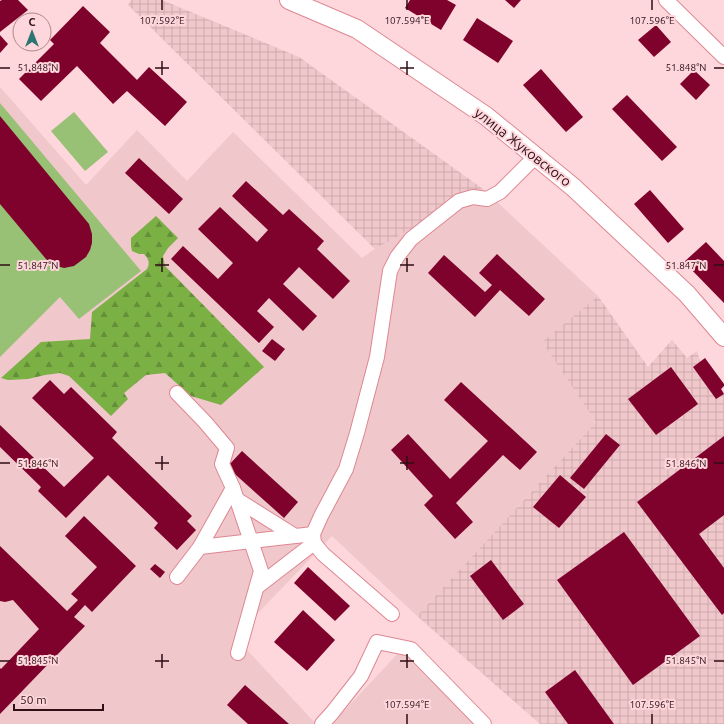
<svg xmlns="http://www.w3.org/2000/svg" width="724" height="724" font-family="Ubuntu,sans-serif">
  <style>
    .built { fill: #f0c7cb }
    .industrial { fill: url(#industrial-grid) }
    .forest { fill: url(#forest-firs) }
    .pitch { fill: #98c175 }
    .building { fill: #7f022d }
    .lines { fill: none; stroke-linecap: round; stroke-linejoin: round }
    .minor-casing { stroke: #de8792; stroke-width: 16 }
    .tertiary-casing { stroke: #de8792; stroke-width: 20 }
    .minor { stroke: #fff; stroke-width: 14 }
    .tertiary { stroke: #fff; stroke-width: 18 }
    .ticks { fill: none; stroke: #2f0e14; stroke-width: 1.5 }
    .labels { text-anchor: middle; stroke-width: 4; stroke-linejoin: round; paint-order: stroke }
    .street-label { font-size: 14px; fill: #2f0e14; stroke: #fdd7db }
    .ticks-label { font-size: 10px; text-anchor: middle; fill: #2f0e14; stroke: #fdd7db; stroke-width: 4; stroke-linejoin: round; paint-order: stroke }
  </style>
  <defs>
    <pattern id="industrial-grid" width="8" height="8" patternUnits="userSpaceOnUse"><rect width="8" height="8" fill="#f0c7cb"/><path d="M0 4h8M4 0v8" fill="none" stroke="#ceaaad"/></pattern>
    <pattern id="forest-firs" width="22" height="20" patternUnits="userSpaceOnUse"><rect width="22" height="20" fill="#7ab044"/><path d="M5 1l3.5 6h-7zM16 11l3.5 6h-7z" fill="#648e38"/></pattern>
  </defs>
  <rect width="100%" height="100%" fill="#fdd7db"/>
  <g class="built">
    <path d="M 0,87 L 86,185 L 137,130 L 187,181 L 233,132 L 362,258 L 375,249 L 483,189 L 598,296 L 542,342 L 596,422 L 417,616 L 332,536 L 235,637 L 316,724 L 0,724 Z"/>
    <path d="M 403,648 L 484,724 L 332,724 Z"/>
  </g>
  <g class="industrial">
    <path d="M 131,0 L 162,0 L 299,57 L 483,189 L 375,249 L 128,5 Z"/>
    <path d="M 598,296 L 648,367 L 672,340 L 687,358 L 697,351 L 700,361 L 724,393 L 724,724 L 540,724 L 417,616 L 596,422 L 542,342 Z"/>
  </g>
  <path class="forest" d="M 156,216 L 178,238 L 168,248 L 163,256 L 165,266 L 264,367 L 221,405 L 191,396 L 165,373 L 146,375 L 124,393 L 128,399 L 111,416 L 69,376 L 60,373 L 45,375 L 28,379 L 8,380 L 1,378 L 41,342 L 90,339 L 92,312 L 147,269 C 150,263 149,259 144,254 L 139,254 L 132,251 L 131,246 L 131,238 Z"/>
  <g class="pitch">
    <path d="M 0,103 L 141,271 L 79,319 L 60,297 L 0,357 Z"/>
    <path d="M 74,112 L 108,152 L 85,171 L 51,131 Z"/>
  </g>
  <g class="building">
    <path d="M 2,0 L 18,0 L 28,10 L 0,32 L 0,1 Z"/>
    <path d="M 410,0 L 447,0 L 456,5 L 441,30 L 405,8 Z"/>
    <path d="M 505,0 L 521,0 L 514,8 Z"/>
    <path d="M 83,6 L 110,32 L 100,43 L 137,80 L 149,67 L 187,102 L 165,126 L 127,91 L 113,104 L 77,66 L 41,101 L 19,79 L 54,44 L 50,40 Z"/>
    <path d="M 477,18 L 513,41 L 498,63 L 463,40 Z"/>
    <path d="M 656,25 L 671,42 L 654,57 L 638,40 Z"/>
    <path d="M 0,35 L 8,44 L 0,53 Z"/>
    <path d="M 541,69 L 583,117 L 566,132 L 523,85 Z"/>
    <path d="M 694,70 L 710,85 L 696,100 L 680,84 Z"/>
    <path d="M 627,95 L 677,147 L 662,161 L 612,109 Z"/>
    <path d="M 0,116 L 89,224 L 92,234 L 92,243 L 90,250 L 86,257 L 74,266 L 64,268 L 53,265 L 46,259 L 0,204 Z"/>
    <path d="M 139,158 L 183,199 L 169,214 L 125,173 Z"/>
    <path d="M 246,181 L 283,215 L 289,209 L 324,241 L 317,249 L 350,281 L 333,299 L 299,267 L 283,284 L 317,316 L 303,331 L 269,298 L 257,311 L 274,327 L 259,343 L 171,259 L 183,246 L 218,279 L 233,263 L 198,229 L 220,207 L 257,242 L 268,230 L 232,196 Z"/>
    <path d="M 650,190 L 684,229 L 668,243 L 634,204 Z"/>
    <path d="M 706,242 L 724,261 L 724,303 L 684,262 Z"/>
    <path d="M 497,254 L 545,299 L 529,316 L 500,290 L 475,317 L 428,273 L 444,255 L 485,292 L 492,285 L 479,273 Z"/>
    <path d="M 272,339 L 285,349 L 275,361 L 262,351 Z"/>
    <path d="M 705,358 L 724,384 L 724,386 L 721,389 L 724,394 L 716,399 L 693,367 Z"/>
    <path d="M 671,367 L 698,404 L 656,435 L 628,399 Z"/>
    <path d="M 50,380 L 64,394 L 71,387 L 117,432 L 112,438 L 192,516 L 187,521 L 196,530 L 177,550 L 154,528 L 158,523 L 108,475 L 66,518 L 38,491 L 41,487 L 0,447 L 0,425 L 64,487 L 94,458 L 32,398 Z"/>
    <path d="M 461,382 L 537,452 L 520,470 L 503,455 L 456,503 L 473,522 L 455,539 L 424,505 L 433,496 L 391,450 L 408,434 L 450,479 L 488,441 L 444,400 Z"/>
    <path d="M 606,434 L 620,445 L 584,489 L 570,478 Z"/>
    <path d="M 724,436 L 724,515 L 699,534 L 724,568 L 724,613 L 722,615 L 637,502 Z"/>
    <path d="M 242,451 L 298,502 L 284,518 L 227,467 Z"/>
    <path d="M 560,475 L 586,497 L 559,528 L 533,507 Z"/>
    <path d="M 84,516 L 136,566 L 92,612 L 85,605 L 74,617 L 85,626 L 0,714 L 0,668 L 1,669 L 39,629 L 13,600 L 5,602 L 0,601 L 0,546 L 67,611 L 78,600 L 71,594 L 97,567 L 65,536 Z"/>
    <path d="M 624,532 L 700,636 L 633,685 L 557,580 Z"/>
    <path d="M 491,560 L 524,604 L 503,620 L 470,576 Z"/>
    <path d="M 155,564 L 165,572 L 160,578 L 150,569 Z"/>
    <path d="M 308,567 L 350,606 L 335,621 L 294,583 Z"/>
    <path d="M 303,610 L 335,640 L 307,671 L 274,642 Z"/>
    <path d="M 575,670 L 614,724 L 568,724 L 545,692 Z"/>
    <path d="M 245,685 L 289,724 L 248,724 L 227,705 Z"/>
  </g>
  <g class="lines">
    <g class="minor-casing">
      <g id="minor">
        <path d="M 666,0 L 724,57"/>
        <path d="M 177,393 L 205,422 L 227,448 L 222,464 L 233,488 L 261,571 L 238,653"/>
        <path d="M 236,499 L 295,536"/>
        <path d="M 200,547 L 233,488"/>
        <path d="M 177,577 L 200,547 L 313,534"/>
        <path d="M 257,587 L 314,543"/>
        <path d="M 392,614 L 323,554 L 314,543 L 313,534 L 321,516 L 346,469 L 357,433 L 377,357 L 390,271 L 397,257 L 411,239 L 459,201 L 473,197 L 487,199 L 500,192 L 536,156"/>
        <path d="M 322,724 L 332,713 L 361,676 L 377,642 L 411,649 L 484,724"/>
      </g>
    </g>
    <g class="tertiary-casing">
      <path id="tertiary" d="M 289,0 L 357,29 L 486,116 L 573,187 L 687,294 L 724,337"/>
    </g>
    <use href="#minor" class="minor"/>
    <use href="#tertiary" class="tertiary"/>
  </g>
  <path class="ticks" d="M 162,0 L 162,10M 407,0 L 407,10M 652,0 L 652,10M 162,61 L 162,75M 407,61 L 407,75M 0,68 L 10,68M 155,68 L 169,68M 400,68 L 414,68M 714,68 L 724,68M 162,258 L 162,272M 407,258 L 407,272M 0,265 L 10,265M 155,265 L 169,265M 400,265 L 414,265M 714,265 L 724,265M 162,456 L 162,470M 407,456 L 407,470M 0,463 L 10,463M 155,463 L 169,463M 400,463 L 414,463M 714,463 L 724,463M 162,654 L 162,668M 407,654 L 407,668M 0,661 L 10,661M 155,661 L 169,661M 400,661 L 414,661M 714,661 L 724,661M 407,714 L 407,724M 652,714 L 652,724"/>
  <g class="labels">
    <g class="street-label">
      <text transform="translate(523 147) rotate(38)" y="5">улица Жуковского</text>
    </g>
  </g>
  <g class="ticks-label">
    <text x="162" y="24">107.592°E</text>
    <text x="407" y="24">107.594°E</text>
    <text x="652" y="24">107.596°E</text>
    <text x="38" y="71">51.848°N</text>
    <text x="686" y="71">51.848°N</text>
    <text x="38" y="269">51.847°N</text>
    <text x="686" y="269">51.847°N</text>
    <text x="38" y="467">51.846°N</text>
    <text x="686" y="467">51.846°N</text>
    <text x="38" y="664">51.845°N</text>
    <text x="686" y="664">51.845°N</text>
    <text x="407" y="708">107.594°E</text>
    <text x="652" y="708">107.596°E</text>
  </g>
  <g transform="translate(32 32)"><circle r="19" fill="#fdd7db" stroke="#ab878b"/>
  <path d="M0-3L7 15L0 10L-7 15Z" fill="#2b7572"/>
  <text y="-6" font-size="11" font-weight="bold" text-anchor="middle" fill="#2f0e14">С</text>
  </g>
  <path d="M14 704v6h89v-6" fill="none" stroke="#2f0e14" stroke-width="2"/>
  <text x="20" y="704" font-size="12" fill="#2f0e14" stroke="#fdd7db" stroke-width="3" paint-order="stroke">50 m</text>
</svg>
